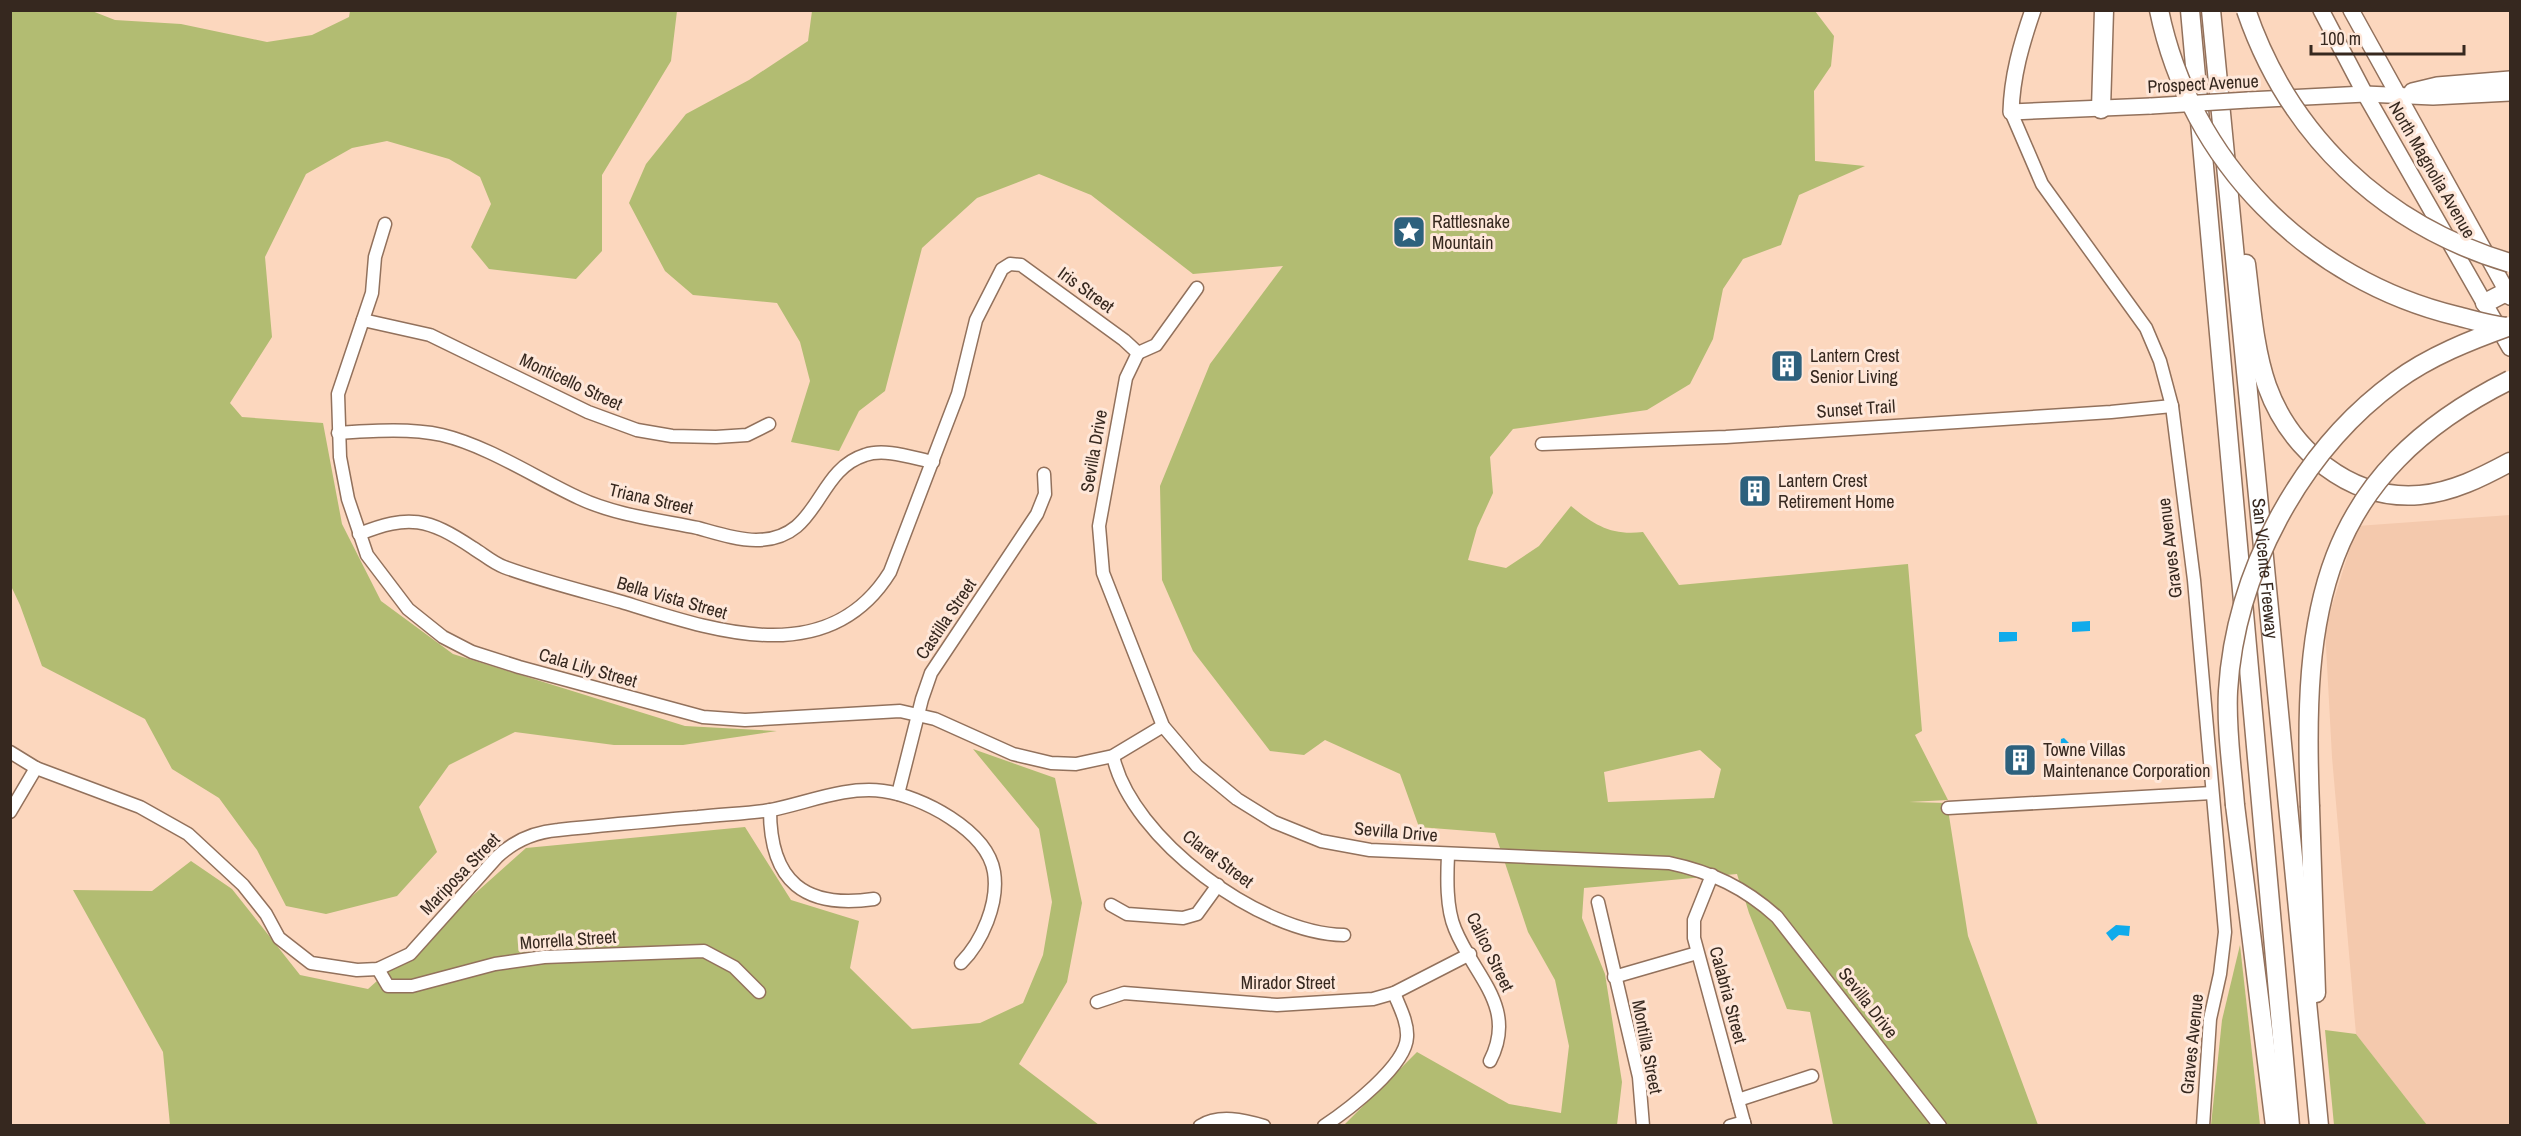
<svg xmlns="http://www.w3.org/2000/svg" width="2521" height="1136" font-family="'Archivo Narrow',sans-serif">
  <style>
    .built { fill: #f4c9ad }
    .green { fill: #b2bc72; fill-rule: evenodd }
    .water { fill: #10abeb }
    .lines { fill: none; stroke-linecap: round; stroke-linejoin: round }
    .minor-casing { stroke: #92715c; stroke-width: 15 }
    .major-casing { stroke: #92715c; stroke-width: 18 }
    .highway-casing { stroke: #92715c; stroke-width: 21 }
    .minor { stroke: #fff; stroke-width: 12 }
    .major { stroke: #fff; stroke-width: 15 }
    .highway { stroke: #fff; stroke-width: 18 }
    .major-bridge-casing { stroke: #92715c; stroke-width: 18; stroke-linecap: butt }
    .highway-bridge-casing { stroke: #92715c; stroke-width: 21; stroke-linecap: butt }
    .major-bridge { stroke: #fff; stroke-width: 15 }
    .highway-bridge { stroke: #fff; stroke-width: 18 }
    .labels { text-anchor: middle; stroke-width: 6; stroke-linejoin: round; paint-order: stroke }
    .street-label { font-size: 18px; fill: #36281f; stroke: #fee7d9 }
    .poi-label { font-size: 18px; fill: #36281f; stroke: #fee7d9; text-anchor: start }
  </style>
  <rect width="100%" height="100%" fill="#fcd7be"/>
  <path class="built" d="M 2510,515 L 2510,1125 L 2427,1125 L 2356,1034 L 2332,757 L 2325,628 L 2357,526 Z"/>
  <g class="green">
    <path d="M 10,11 L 92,11 L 115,20 L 181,24 L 267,42 L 312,35 L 349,17 L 350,11 L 677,11 L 671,61 L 602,175 L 602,251 L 576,279 L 489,269 L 471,247 L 491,204 L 480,177 L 449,159 L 387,141 L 352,148 L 306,174 L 265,257 L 272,337 L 230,403 L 242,417 L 323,423 L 342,524 L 381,601 L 453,654 L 685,726 L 777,731 L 683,745 L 614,745 L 515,732 L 449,765 L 419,807 L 437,852 L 397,896 L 326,914 L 286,906 L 257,850 L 219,798 L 172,769 L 145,719 L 42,666 L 20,605 L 11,586 Z"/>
    <path d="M 812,11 L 1815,11 L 1834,36 L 1831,66 L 1814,91 L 1815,161 L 1865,166 L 1799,195 L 1781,245 L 1743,259 L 1723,289 L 1713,339 L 1690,384 L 1647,410 L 1513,429 L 1490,457 L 1493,493 L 1477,528 L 1468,560 L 1506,568 L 1539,546 L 1571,506 C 1594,525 1612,536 1643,532 L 1679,585 L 1908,564 L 1922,731 L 1915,735 L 1948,800 L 1909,802 L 1947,803 L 1968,936 L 2038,1125 L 1833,1125 L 1810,1012 L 1787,1009 L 1749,913 L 1737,874 L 1584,888 L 1582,918 L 1605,974 L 1622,1082 L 1617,1125 L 1344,1125 L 1417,1052 L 1509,1104 L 1561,1113 L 1569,1046 L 1555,980 L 1528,932 L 1495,833 L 1419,827 L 1400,774 L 1325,740 L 1304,755 L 1270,751 L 1193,651 L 1162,580 L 1160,486 L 1210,364 L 1283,266 L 1193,274 L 1091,195 L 1039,174 L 977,198 L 922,248 L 885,391 L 859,411 L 839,451 L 791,442 L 810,381 L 800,342 L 777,303 L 693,295 L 665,271 L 629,203 L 646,164 L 686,114 L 749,80 L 808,41 ZM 1700,750 L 1721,769 L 1714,798 L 1608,802 L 1604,772 Z"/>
    <path d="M 973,749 L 1055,778 L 1082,903 L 1067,982 L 1019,1064 L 1099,1125 L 170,1125 L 163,1052 L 73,890 L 152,891 L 191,861 L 232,889 L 300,975 L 368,989 L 526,848 L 745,827 L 791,900 L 859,921 L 850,968 L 912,1029 L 980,1023 L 1023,1003 L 1043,955 L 1052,902 L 1039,829 Z"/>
    <path d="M 2240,945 L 2260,1125 L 2211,1125 L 2222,1020 Z"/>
    <path d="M 2325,1030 L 2356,1034 L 2427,1125 L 2334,1125 Z"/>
  </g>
  <g class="water">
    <path d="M 2090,621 L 2090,631 L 2072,632 L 2072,622 Z"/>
    <path d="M 1999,632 L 2017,632 L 2017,641 L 1999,642 Z"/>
    <path d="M 2064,738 L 2070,744 L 2070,757 L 2066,759 L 2060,755 L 2061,739 Z"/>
    <path d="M 2116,925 L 2130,926 L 2129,936 L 2119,935 L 2112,941 L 2106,933 Z"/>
  </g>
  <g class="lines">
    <g class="minor-casing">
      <g id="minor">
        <path d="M 2011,112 L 2042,184 L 2146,328 L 2160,361 L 2172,406 L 2194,580 L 2225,932 L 2220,974 L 2210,1019 L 2203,1126"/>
        <path d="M 385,224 L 375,257 L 372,293 L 338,394 L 340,457 L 348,499 L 367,555 L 408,609 L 443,637 L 472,652 L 519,667 L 703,717 L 745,720 L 900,711 L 935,719 L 1013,754 L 1051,763 L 1076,764 L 1113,756 L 1163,726"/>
        <path d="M 363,320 L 430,335 L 588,412 L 637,430 L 672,436 L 716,437 L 747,435 L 769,424"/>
        <path d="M 1138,353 L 1126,378 L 1099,526 L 1103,573 L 1163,726 L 1197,766 L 1237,799 L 1274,822 L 1321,841 L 1370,850 L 1669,863 C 1712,872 1745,888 1777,917 L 1940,1126"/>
        <path d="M 1138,353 L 1156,345 L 1197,288"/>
        <path d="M 338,433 C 371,431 409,428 442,435 C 488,446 536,478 579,498 C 615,515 659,520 698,528 C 716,533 737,540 756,540 C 821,540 814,471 865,455 C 885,448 913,458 933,462"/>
        <path d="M 1542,444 L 1726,437 L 2111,412 L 2172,406"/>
        <path d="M 359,534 C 409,514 428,518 473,548 C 483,554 493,563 504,567 C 542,581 583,591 622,602 C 712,630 828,672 890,572 L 958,394 L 976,320 L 1002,269 L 1010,264 L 1021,265 L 1124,340 L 1138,353"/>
        <path d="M 10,752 L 36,768 L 140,807 L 188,834 L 243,885 L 266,914 L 279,938 L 311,963 L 357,970 L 378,969 L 410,954 L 497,857 C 515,840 534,832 558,830 C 605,825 651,821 698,817 C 722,814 747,814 771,810 C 807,803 845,786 883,791 C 921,796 987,830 994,872 C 999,903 982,942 961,963"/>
        <path d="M 1113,756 C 1131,839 1261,934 1344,935"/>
        <path d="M 898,794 L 922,699 L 931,673 L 1037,514 L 1045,494 L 1044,474"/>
        <path d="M 1948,808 L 2212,793"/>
        <path d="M 770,810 C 770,882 805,909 874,899"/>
        <path d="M 10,812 L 36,768"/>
        <path d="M 1448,855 C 1447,877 1446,908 1455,929 C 1474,976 1518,1007 1490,1061"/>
        <path d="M 1712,875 L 1694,920 L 1694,938 L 1745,1126"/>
        <path d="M 1598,902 L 1639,1077 L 1643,1126"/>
        <path d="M 1111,905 L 1127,914 L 1183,918 L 1197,914 L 1218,885"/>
        <path d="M 378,969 L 388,986 L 412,986 L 495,964 L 544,957 L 704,951 L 734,967 L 759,992"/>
        <path d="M 1614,977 L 1697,953"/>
        <path d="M 1097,1002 L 1124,993 L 1277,1005 L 1373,999 L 1394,993 L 1470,954"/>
        <path d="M 1738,1100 L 1812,1076"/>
        <path d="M 1200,1126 C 1219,1114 1244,1120 1264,1126"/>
        <path d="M 1324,1126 C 1348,1110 1406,1066 1407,1037 C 1408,1022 1399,1006 1394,993"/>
        <path d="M 1730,1126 L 1744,1122"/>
      </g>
    </g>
    <g class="major-casing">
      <g id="major">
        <path d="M 2033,10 C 2021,45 2012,76 2011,112 L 2151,106"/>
        <path d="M 2321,10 L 2365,94 L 2510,348"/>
        <path d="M 2351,10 L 2510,297"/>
        <path d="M 2412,91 L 2437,85 L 2510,79"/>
        <path d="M 2248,100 L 2365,94 L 2433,97 L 2510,93"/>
      </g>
    </g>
    <g class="highway-casing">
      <g id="highway">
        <path d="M 2190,10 L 2290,1126"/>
        <path id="s1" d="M 2211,10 L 2319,1126"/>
        <path d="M 2101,109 L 2104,10"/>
        <path d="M 2246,264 C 2251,304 2254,349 2267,386 C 2290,450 2350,501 2420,495 C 2453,492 2482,477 2510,462"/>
        <path d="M 2485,303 L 2510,290"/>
        <path d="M 2235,805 L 2275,1126"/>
        <path d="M 2310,807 L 2316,993"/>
      </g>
    </g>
    <use href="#minor" class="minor"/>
    <use href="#major" class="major"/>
    <use href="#highway" class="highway"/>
    <g class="major-bridge-casing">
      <path id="major-bridge" d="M 2151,106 L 2248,100"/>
    </g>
    <g class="highway-bridge-casing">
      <g id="highway-bridge">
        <path d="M 2159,10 C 2190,162 2308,280 2457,316 C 2473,320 2489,325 2506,327"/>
        <path d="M 2246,10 C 2289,136 2383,225 2510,263"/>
        <path d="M 2235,805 C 2232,767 2226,729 2228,691 C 2235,573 2300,451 2396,381 C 2430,356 2471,340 2510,326"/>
        <path d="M 2310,807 C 2302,612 2319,475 2510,380"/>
      </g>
    </g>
    <use href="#major-bridge" class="major-bridge"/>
    <use href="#highway-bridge" class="highway-bridge"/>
  </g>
  <defs>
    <g id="sight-square" transform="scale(1.725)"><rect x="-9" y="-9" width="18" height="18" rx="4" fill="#2d617d" stroke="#fee7d9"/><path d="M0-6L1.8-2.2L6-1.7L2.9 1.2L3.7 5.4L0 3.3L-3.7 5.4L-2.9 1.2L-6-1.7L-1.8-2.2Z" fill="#fff"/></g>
    <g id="building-square" transform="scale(1.725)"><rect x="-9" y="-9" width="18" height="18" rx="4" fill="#2d617d" stroke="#fee7d9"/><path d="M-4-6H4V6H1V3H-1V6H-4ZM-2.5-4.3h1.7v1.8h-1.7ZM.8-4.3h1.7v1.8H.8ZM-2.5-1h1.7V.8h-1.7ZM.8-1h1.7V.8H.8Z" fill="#fff"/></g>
  </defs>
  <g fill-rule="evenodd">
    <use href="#sight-square" x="1409" y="232"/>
    <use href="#building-square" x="1787" y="366"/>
    <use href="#building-square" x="1755" y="491"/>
    <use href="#building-square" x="2020" y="760"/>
  </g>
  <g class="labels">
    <g class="street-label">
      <text transform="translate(2203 84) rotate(-3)" y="6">Prospect Avenue</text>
      <text transform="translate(2432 170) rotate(60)" y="6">North Magnolia Avenue</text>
      <text transform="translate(1086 290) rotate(36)" y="6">Iris Street</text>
      <text transform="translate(571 382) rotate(25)" y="6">Monticello Street</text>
      <text transform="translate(1856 409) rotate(-4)" y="6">Sunset Trail</text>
      <text transform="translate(1094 451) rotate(-80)" y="6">Sevilla Drive</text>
      <text transform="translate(651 499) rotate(13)" y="6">Triana Street</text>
      <text transform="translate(2170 548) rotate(-97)" y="6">Graves Avenue</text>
      <text dy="6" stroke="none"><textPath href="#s1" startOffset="561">San Vicente Freeway</textPath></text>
      <text transform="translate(672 598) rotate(16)" y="6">Bella Vista Street</text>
      <text transform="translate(946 619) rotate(-56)" y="6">Castilla Street</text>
      <text transform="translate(588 668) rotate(16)" y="6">Cala Lily Street</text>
      <text transform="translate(1396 832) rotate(5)" y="6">Sevilla Drive</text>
      <text transform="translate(1218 859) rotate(37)" y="6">Claret Street</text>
      <text transform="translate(460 874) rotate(-46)" y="6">Mariposa Street</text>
      <text transform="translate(568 940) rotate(-4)" y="6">Morrella Street</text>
      <text transform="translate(1490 952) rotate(64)" y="6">Calico Street</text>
      <text x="1288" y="989">Mirador Street</text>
      <text transform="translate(1728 995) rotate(75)" y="6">Calabria Street</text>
      <text transform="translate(1868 1003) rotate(52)" y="6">Sevilla Drive</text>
      <text transform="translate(2192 1044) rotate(-84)" y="6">Graves Avenue</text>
      <text transform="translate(1647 1047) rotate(79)" y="6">Montilla Street</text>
    </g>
    <g class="poi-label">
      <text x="1432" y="228">Rattlesnake<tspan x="1432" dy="21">Mountain</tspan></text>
      <text x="1810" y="362">Lantern Crest<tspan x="1810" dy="21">Senior Living</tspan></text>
      <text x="1778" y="487">Lantern Crest<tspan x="1778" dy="21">Retirement Home</tspan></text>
      <text x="2043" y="756">Towne Villas<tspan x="2043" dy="21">Maintenance Corporation</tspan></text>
    </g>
  </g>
  <rect width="2521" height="1136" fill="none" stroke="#36281f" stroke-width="24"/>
  <path d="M2311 45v9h153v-9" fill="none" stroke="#36281f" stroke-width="3"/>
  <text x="2320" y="45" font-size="18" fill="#36281f" stroke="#fee7d9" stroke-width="4.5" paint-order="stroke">100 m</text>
</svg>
